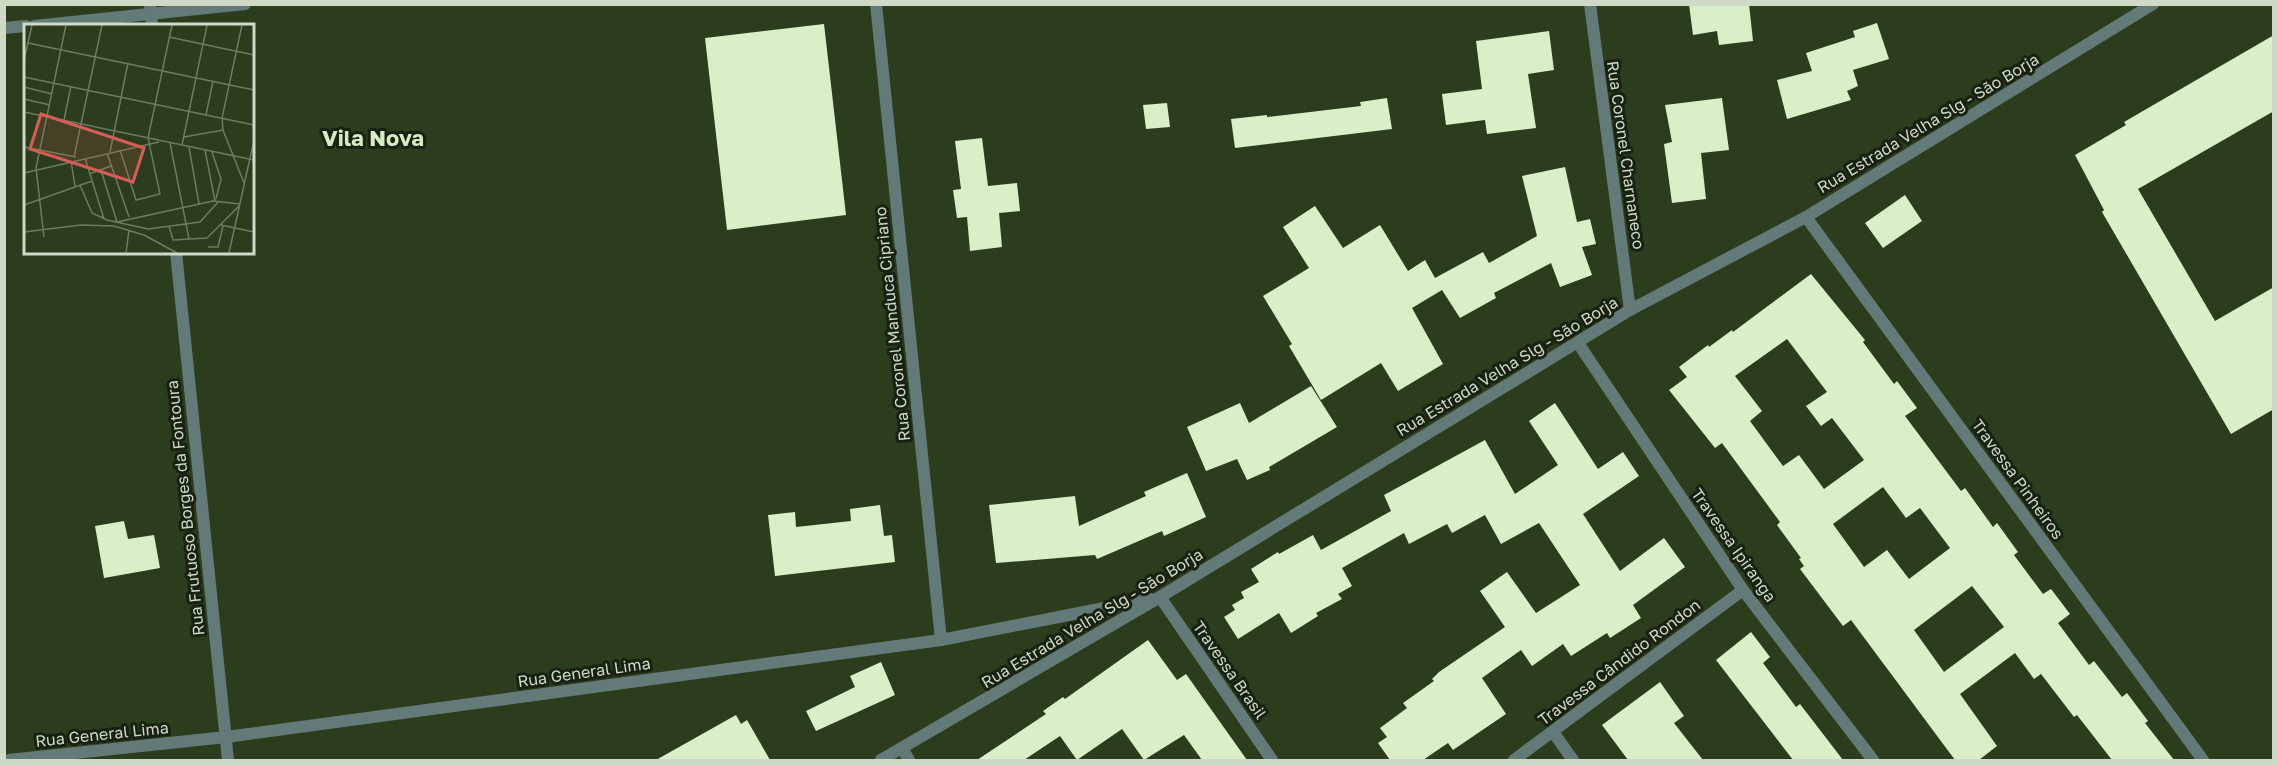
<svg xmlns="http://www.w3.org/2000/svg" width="2278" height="765" font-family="'Golos Text',sans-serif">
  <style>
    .building { fill: #d8efc7; fill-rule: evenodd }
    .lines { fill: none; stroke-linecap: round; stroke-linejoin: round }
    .minor { stroke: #647a78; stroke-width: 12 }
    .labels { text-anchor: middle; stroke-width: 6; stroke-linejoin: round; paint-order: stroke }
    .street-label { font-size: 16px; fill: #ced9c6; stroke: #192113 }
    .district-label { font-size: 22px; font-weight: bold; fill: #d4ebc3; stroke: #192113 }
    .inset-road { fill: none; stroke: #6c7b61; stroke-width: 1.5 }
    .view { fill: #d45d57; fill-opacity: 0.15; stroke: #d45d57; stroke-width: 3 }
    .inset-edge { fill: none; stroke: #ced9c6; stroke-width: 3 }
  </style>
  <rect width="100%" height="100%" fill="#2b3d1d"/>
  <g class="building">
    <path d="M 1689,4 L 1749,4 L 1753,41 L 1719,45 L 1717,31 L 1693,35 Z"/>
    <path d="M 1877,23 L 1889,59 L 1853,70 L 1858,86 L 1847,91 L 1851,100 L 1787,119 L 1777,80 L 1812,71 L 1806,53 L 1855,37 L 1853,31 Z"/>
    <path d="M 824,24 L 846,215 L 727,230 L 705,38 Z"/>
    <path d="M 1549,31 L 1554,70 L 1528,74 L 1536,128 L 1487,134 L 1485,120 L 1446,125 L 1442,94 L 1482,89 L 1476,41 Z"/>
    <path d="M 2274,35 L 2274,111 L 2138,189 L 2215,321 L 2274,287 L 2274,409 L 2231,434 L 2102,212 L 2104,210 L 2075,155 L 2126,125 L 2124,122 Z"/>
    <path d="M 1387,98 L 1392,129 L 1235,148 L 1231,119 L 1267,115 L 1267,117 L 1361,106 L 1360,102 Z"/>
    <path d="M 1722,98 L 1729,150 L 1701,153 L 1706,199 L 1672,203 L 1664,144 L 1672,142 L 1665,105 Z"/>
    <path d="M 1167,103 L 1170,127 L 1146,129 L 1143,105 Z"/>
    <path d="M 982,138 L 988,186 L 1017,183 L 1020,211 L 999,213 L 1002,247 L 970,251 L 967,217 L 957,218 L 953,190 L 961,189 L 955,141 Z"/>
    <path d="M 1565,167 L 1577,222 L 1590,219 L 1596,244 L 1582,247 L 1592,275 L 1560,287 L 1551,263 L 1494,293 L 1496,298 L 1460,318 L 1442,290 L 1412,308 L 1443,364 L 1398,391 L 1381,363 L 1321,400 L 1289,346 L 1292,344 L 1263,296 L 1309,268 L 1283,227 L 1315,206 L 1343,248 L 1380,225 L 1408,271 L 1425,260 L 1435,278 L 1483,252 L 1489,263 L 1537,236 L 1522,176 Z"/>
    <path d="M 1905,195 L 1922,221 L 1883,248 L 1865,223 Z"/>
    <path d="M 1811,274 L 1865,340 L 1863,342 L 1894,384 L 1897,381 L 1917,408 L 1905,416 L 1961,491 L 1965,488 L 1993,527 L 1997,523 L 2018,552 L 2014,555 L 2043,594 L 2051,589 L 2070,614 L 2058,623 L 2089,665 L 2094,661 L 2122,697 L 2127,693 L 2148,721 L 2145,723 L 2174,760 L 2112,760 L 2077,715 L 2074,717 L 2041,674 L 2034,679 L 2015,653 L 1960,694 L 1997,746 L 1979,760 L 1955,760 L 1851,620 L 1843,626 L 1800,569 L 1804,566 L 1799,559 L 1801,558 L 1777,525 L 1780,522 L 1722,443 L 1715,448 L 1669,390 L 1687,377 L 1679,367 L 1708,345 L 1709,347 L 1732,330 L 1733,332 ZM 1787,339 L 1827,392 L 1806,406 L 1821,426 L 1832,418 L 1864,460 L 1824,489 L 1799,455 L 1783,466 L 1750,421 L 1762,411 L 1735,376 ZM 1883,487 L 1906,518 L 1920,508 L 1950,548 L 1909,579 L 1887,550 L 1864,567 L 1833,524 ZM 1972,586 L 2004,627 L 1944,672 L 1914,630 Z"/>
    <path d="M 1311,386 L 1337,427 L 1269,467 L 1270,470 L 1247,480 L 1237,459 L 1206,471 L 1187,427 L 1240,403 L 1249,423 Z"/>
    <path d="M 1555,403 L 1598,469 L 1623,452 L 1639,476 L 1583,514 L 1620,571 L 1664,538 L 1685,567 L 1633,605 L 1641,618 L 1610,638 L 1607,633 L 1571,656 L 1563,644 L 1532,666 L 1521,650 L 1482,678 L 1506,714 L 1453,750 L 1448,743 L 1423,760 L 1390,760 L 1378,743 L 1387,737 L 1380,728 L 1407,708 L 1403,703 L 1434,681 L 1432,679 L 1439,672 L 1505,627 L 1480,591 L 1507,572 L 1536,613 L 1580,585 L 1539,523 L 1501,544 L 1485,515 L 1452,533 L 1447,524 L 1409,544 L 1404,533 L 1342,568 L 1352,586 L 1338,594 L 1342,599 L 1316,613 L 1318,616 L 1291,633 L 1279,613 L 1238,639 L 1224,617 L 1235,610 L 1232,605 L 1244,598 L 1241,592 L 1259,582 L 1251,569 L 1278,552 L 1279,554 L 1313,535 L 1321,550 L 1391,511 L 1384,495 L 1485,440 L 1515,494 L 1558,465 L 1529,421 Z"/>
    <path d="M 1187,473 L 1206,517 L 1164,536 L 1162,531 L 1097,559 L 1095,555 L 996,563 L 989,505 L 1075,496 L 1079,526 L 1146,496 L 1144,492 Z"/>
    <path d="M 880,505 L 884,536 L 892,535 L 895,562 L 775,576 L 768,515 L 795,512 L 796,527 L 851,521 L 850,509 Z"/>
    <path d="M 124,521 L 128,539 L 154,535 L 160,568 L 104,578 L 95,526 Z"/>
    <path d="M 1751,632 L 1770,657 L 1763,663 L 1796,707 L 1800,704 L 1843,760 L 1793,760 L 1716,660 Z"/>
    <path d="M 1148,640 L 1177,680 L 1186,674 L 1247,760 L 1202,760 L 1184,735 L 1144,760 L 1122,729 L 1077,760 L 1060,736 L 1024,760 L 977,760 L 1046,714 L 1043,711 L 1063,697 L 1065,699 Z"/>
    <path d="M 881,662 L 895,695 L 816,731 L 806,711 L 855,687 L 850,676 Z"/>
    <path d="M 1660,682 L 1684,716 L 1674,723 L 1703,760 L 1628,760 L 1602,725 Z"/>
    <path d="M 736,715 L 741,724 L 747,720 L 770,760 L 656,760 Z"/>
  </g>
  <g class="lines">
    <g class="minor">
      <path d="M 150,4 L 152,26"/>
      <path d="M 876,4 L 941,640"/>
      <path d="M 1590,4 L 1630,310"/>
      <path d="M 34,26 L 245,4"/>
      <path d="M 4,28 L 26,26"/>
      <path d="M 1806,217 L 2203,760"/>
      <path d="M 176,252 L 228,760"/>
      <path d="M 1578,343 L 1743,590 L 1873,760"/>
      <path d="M 1160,597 L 1272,760"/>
      <path d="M 1553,732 L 1573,760"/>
      <path d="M 902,748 L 909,760"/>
      <path d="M 9,760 L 226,737 L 941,640 L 1150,599"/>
      <path d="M 881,760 L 1160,597 L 1630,310 L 1806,217 L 2153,4"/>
      <path d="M 1514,760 L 1743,590"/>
    </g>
  </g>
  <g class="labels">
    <g class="street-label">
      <text transform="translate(1928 123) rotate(-31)" y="6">Rua Estrada Velha Slg - São Borja</text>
      <text transform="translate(1626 155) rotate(82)" y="6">Rua Coronel Charnaneco</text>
      <text transform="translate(892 324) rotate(-96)" y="6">Rua Coronel Manduca Cipriano</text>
      <text transform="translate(1507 366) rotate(-31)" y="6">Rua Estrada Velha Slg - São Borja</text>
      <text transform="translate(2018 479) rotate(54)" y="6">Travessa Pinheiros</text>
      <text transform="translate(185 508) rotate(-96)" y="6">Rua Frutuoso Borges da Fontoura</text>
      <text transform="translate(1734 545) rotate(55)" y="6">Travessa Ipiranga</text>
      <text transform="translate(1092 618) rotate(-31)" y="6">Rua Estrada Velha Slg - São Borja</text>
      <text transform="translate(1619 662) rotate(-37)" y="6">Travessa Cândido Rondon</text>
      <text transform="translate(1230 670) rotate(55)" y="6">Travessa Brasil</text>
      <text transform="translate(584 672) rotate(-8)" y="6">Rua General Lima</text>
      <text transform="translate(102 734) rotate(-6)" y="6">Rua General Lima</text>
    </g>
    <g class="district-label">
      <text x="373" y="146">Vila Nova</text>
    </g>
  </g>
  <g transform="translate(24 24)">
    <rect width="230" height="230" fill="#2b3d1d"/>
    <path class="inset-road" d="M 218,1 L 198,94 L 199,106 L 220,159M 145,13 L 230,31M 4,19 L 230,66M 0,36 L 8,1M 0,53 L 230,101M 0,63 L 28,70M 0,75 L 26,81M 0,88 L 230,136M 182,91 L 189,57M 40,96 L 47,62M 160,113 L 199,106M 146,119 L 165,215M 158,121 L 183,1M 0,123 L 52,133M 165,123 L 175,180M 96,126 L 112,176 L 136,170 L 124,114 L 148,1M 181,126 L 191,177M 86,128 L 104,39M 188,128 L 197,155 L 192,175M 83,129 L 105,193M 50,133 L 78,1M 61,134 L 80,195M 47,137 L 51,162M 77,146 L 93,198 L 189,177 L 216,180M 0,149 L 135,118M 65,150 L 87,142M 56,161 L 68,189 L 83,196 L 124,205 L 176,198 L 195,177M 0,181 L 68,157M 197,201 L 230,208M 145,202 L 149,216 L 183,214 L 216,181M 0,208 L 57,201 L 90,202 L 120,211 L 153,229M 20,213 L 12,144 L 42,1M 184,223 L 194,223 L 199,202M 102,229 L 105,206M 205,229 L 230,116"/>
    <path class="view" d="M 17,90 L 120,124 L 109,158 L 6,125 Z"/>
    <rect width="230" height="230" class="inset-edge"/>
  </g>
  <rect width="2278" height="765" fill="none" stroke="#ced9c6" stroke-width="12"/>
</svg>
